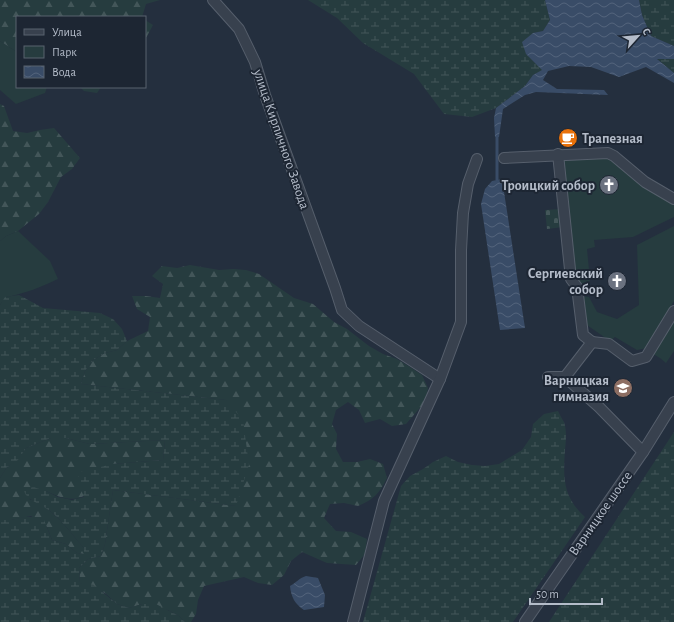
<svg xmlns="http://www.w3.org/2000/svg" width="674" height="622" font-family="'Alegreya Sans',sans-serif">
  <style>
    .green { fill: #263c3f }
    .forest { fill: url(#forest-firs) }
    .wetland { fill: url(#wetland-marsh) }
    .cemetery { fill: url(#cemetery-stones) }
    .water { fill: url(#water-waves) }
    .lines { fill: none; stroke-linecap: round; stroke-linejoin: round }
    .stream { stroke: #394c67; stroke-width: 3 }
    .minor-casing { stroke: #565f6c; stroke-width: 12 }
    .minor { stroke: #38414e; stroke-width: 10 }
    .labels { text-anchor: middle; stroke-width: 4; stroke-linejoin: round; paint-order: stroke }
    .poi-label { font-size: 14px; font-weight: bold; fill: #b4bcc9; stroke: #1d2633; text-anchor: end }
    .street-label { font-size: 14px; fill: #b4bcc9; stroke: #1d2633 }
  </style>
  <defs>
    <pattern id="forest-firs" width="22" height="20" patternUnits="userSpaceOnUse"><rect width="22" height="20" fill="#263c3f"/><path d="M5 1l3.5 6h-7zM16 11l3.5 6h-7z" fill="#435659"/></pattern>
    <pattern id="wetland-marsh" width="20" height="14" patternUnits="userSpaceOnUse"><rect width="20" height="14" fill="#263c3f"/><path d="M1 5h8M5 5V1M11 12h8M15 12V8" fill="none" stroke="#435659"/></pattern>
    <pattern id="cemetery-stones" width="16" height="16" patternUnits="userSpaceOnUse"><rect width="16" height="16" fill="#263c3f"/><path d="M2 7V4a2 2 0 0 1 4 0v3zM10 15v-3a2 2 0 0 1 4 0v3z" fill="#435659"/></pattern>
    <pattern id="water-waves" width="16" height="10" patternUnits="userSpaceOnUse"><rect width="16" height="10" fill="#394c67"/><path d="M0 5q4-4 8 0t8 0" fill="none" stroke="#53647b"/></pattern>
  </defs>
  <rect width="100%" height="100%" fill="#242f3e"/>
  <g class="green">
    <path d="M 0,41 L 17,52 L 17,87 L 47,87 L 45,93 L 16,104 L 0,90 Z"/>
    <path d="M 608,155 L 674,202 L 674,217 L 633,237 L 594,240 L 595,247 L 587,249 L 590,280 L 583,289 L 575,279 L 562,157 Z"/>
    <path d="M 674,226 L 674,301 L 647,348 L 637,350 L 615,337 L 610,341 L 584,323 L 581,296 L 589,297 L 597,312 L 617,319 L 639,305 L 637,245 Z"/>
    <path d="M 18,231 L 50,261 L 58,279 C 41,287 24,294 6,297 L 0,305 L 0,241 L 6,236 Z"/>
    <path d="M 674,318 L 674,351 L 666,363 L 660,358 L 653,354 Z"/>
  </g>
  <g class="forest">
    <path d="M 0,0 L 160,0 L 146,4 L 142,17 L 17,17 L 17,52 L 0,41 Z"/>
    <path d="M 145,20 L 153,25 L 146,38 L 145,38 Z"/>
    <path d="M 80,87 L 101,87 L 97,93 L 84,91 Z"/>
    <path d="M 0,104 L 4,106 L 13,131 L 27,133 L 40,130 L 54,128 L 80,158 L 72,169 L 61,177 L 48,202 L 39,214 L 18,231 L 6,236 L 0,241 Z"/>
    <path d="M 190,265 L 219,270 L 233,269 L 246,270 L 259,274 L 294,298 L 313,304 L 334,322 L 347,329 L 369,346 L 383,354 L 397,359 L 410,367 L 422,375 L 428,388 L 425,402 L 406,424 L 392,426 L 380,419 L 365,423 L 359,410 L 348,402 L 336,410 L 332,424 L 337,434 L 336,449 L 343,462 L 357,462 L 370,459 L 383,464 L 387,478 C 379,494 374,499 358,506 L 344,503 L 330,504 L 324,518 L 336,531 L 351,532 L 367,539 L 365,554 L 356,565 L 327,563 L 302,552 L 291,561 L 284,575 L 272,585 L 258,583 L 244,577 L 204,586 L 198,600 L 196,614 L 191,622 L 185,622 L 179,616 L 168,610 L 142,604 L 129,608 L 117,604 L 105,593 L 80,583 L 79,568 L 88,559 L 101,556 L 105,544 L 113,490 L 236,506 L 226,400 L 81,384 L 85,371 L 93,360 L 105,353 L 117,350 L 127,341 L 148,331 L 150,317 L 137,309 L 132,296 L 146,296 L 160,298 L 163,284 L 152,276 L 162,266 L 177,268 Z"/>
    <path d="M 51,438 L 66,438 L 90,444 L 165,440 L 163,460 L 113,464 C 89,492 85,510 46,491 L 29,499 C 53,507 68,530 84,548 L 84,554 L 77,553 L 66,544 L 52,540 L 47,527 L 31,516 L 11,520 L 0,520 L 0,478 L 7,467 L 18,459 L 26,448 Z"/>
  </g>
  <g class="wetland">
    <path d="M 308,0 L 545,0 L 550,20 L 543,31 L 533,33 L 526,54 L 543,70 L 533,75 L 525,86 L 496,108 L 472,117 L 444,114 L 414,74 L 363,43 L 337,18 Z"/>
    <path d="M 639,0 L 674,0 L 674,46 L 651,36 L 642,15 Z"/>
    <path d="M 656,58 L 674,59 L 674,73 Z"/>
    <path d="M 19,295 L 43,308 L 100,313 L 113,319 L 122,329 L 127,341 L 117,350 L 105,353 L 93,360 L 85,371 L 81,384 L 226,400 L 243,420 L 249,465 L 236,506 L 113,490 L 105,544 L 101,556 L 88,559 L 79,568 L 80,583 L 94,585 L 117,604 L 129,608 L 142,604 L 156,604 L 179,616 L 185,622 L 0,622 L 0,520 L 11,520 L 24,517 L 38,517 L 44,520 L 52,540 L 66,544 L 77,553 L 84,554 L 84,548 C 74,537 59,516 47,509 C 40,504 25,499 24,490 L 33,487 L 46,491 L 58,497 L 72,500 L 84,497 L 79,485 L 79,472 L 113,464 L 163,460 L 165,440 L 90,444 L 66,438 L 51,438 L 26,448 L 18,460 L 7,467 L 0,478 L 0,305 L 5,297 Z"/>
    <path d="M 558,411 C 560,415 562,419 564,422 C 567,431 566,441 565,450 C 563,479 563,497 585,517 L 513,622 L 363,622 L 401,486 L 410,476 L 423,469 L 433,462 L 446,456 L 458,462 L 472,465 L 485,466 L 499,464 L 522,450 L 531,437 L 533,424 L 544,414 Z"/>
    <path d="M 674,432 L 674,622 L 549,622 Z"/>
  </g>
  <path class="cemetery" d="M 561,209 L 563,227 L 547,229 L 545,210 Z"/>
  <g class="water">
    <path d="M 545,0 L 639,0 L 642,15 L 651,36 L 674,46 L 674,59 L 657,59 L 674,73 L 674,83 L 646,67 L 619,77 L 591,67 L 569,66 L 548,71 L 543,80 L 557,89 L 604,90 L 608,95 L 536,92 L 525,95 L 503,109 L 499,137 L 495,137 L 494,118 L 496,108 L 525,86 L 533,75 L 542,70 L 526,54 L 522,42 L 533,33 L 543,31 L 550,20 Z"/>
    <path d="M 502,179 L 525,328 L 500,330 L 481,204 L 485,189 L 492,181 Z"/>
    <path d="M 306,576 L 318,578 L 325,595 L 324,607 L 304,610 C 295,604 291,597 290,586 C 296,583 299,578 306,576 Z"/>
  </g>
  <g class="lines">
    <path class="stream" d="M 497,180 L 497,137"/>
    <g class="minor-casing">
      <g id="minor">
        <path d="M 213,0 L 239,29 L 255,62 L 265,95 L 335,288 L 342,310 L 359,326 L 440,379"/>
        <path d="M 558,154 L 571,279 L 577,287 L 583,335 L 592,342 L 565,377"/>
        <path d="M 504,158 L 608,153 L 614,156 L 645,182 L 674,199"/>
        <path d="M 592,342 L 609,344 L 632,361 L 646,357 L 674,311"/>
        <path d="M 548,377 L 565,377 L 599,407 L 643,452"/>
        <path d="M 353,622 L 384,501 L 440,379 L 461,322 L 461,250 L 463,213 L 468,184 L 477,159"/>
        <path d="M 525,622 L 643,452 L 674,402"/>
      </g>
    </g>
    <use href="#minor" class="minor"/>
  </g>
  <defs>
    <g id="cafe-disc" transform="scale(1)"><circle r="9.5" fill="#e8710a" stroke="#1d2633"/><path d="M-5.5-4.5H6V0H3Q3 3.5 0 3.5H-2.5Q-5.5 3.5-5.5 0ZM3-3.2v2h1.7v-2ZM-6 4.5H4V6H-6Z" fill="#fff"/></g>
    <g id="church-disc" transform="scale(1)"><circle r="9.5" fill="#6b7280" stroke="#1d2633"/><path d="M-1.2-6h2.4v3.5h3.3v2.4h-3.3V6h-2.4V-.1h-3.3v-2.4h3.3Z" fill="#fff"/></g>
    <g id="school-disc" transform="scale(1)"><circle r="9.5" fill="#8d6e63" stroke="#1d2633"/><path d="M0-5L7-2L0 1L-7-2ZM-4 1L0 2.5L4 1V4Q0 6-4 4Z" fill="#fff"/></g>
  </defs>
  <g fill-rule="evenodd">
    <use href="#cafe-disc" x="568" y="138"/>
    <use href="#church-disc" x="609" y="185"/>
    <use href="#church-disc" x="617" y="281"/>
    <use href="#school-disc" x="623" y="388"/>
  </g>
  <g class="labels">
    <g class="poi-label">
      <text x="582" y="143" text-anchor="start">Трапезная</text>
      <text x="595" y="190">Троицкий собор</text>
      <text x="603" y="278">Сергиевский<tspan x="603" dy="16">собор</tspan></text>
      <text x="609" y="385">Варницкая<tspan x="609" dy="16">гимназия</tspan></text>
    </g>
    <g class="street-label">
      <text transform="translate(282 139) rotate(71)" y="5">улица Кирпичного Завода</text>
      <text transform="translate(600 513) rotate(-55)" y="5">Варницкое шоссе</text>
    </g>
  </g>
  <rect x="16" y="16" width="130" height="72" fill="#1d2633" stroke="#59626f"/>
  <rect x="24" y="29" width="20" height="6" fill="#38414e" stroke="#59626f"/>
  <text x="52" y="36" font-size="12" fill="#b4bcc9">Улица</text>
  <rect x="24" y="46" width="20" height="12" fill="#263c3f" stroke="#59626f"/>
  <text x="52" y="56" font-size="12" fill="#b4bcc9">Парк</text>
  <rect x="24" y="66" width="20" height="12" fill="url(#water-waves)" stroke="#59626f"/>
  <text x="52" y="76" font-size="12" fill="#b4bcc9">Вода</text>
  <g transform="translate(638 36) rotate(63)" stroke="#1d2633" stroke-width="3" paint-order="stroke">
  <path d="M0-3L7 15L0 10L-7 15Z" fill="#b4bcc9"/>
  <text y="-6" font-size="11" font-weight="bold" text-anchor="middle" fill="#b4bcc9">С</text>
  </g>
  <path d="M530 598v6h72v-6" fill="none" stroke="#b4bcc9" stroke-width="2"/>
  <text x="536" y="598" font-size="12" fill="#b4bcc9" stroke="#1d2633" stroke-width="3" paint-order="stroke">50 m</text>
</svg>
